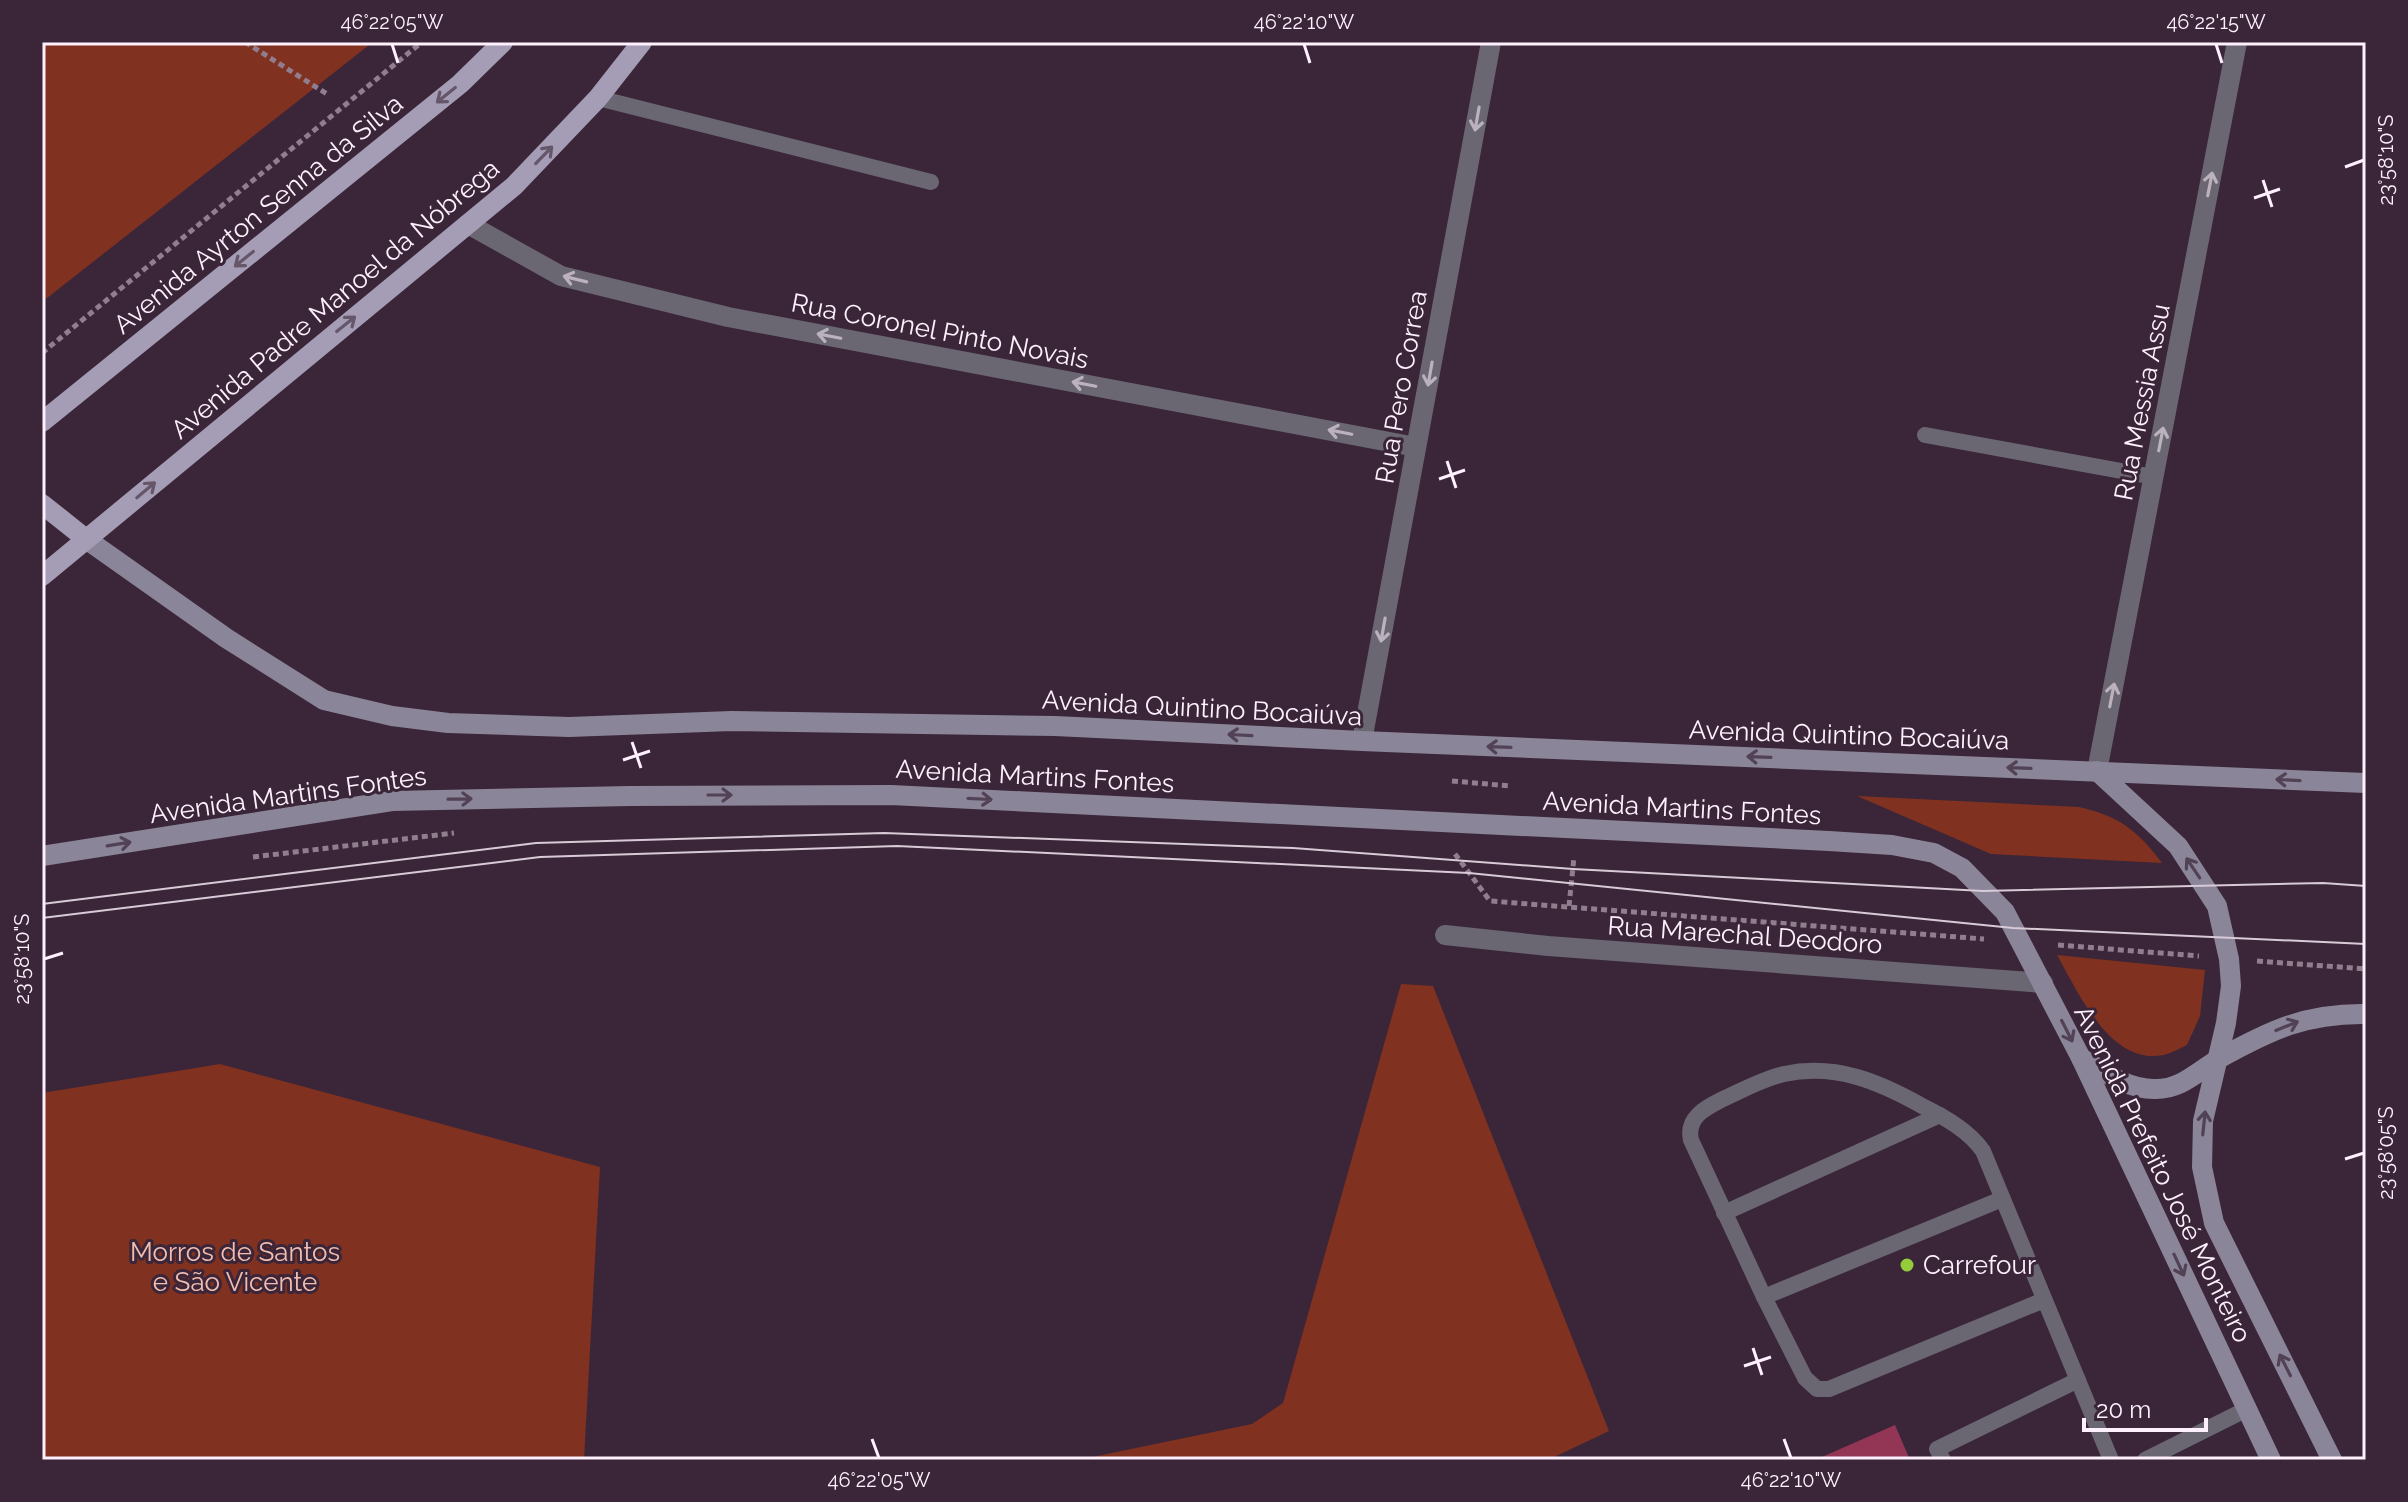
<svg xmlns="http://www.w3.org/2000/svg" width="2408" height="1502" font-family="Raleway,sans-serif">
  <style>
    .green { fill: #813120 }
    .building { fill: #933656 }
    .lines { fill: none; stroke-linecap: round; stroke-linejoin: round }
    .path { stroke: #907e8e; stroke-width: 5; stroke-dasharray: 6 4; stroke-linecap: butt }
    .lane { stroke: #6a6672; stroke-width: 16 }
    .street { stroke: #6a6672; stroke-width: 20 }
    .secondary { stroke: #8b8599; stroke-width: 20 }
    .primary { stroke: #a59db6; stroke-width: 20 }
    .tram { stroke: #d9cad7; stroke-width: 2 }
    .oneway { stroke: #65566a }
    .oneway2 { stroke: #bbb2be }
    .oneway3 { stroke: #524255 }
    .ticks { fill: none; stroke: #fef0fc; stroke-width: 3 }
    .poi-dot { fill: #95cc3b; stroke: #3a2638; stroke-width: 3 }
    .labels { text-anchor: middle; stroke-width: 6; stroke-linejoin: round; paint-order: stroke }
    .street-label { font-size: 26px; fill: #fef0fc; stroke: #3a2638 }
    .park-label { font-size: 26px; fill: #f2bdb1; stroke: #3a2638 }
    .poi-label { font-size: 26px; fill: #fef0fc; stroke: #3a2638; text-anchor: start }
    .neatline { fill: none; stroke: #fef0fc; stroke-width: 3 }
    .ticks-label { font-size: 20px; text-anchor: middle; fill: #fef0fc }
  </style>
  <rect width="100%" height="100%" fill="#3a2638"/>
  <g class="green">
    <path d="M 42,42 L 373,42 L 42,302 Z"/>
    <path d="M 1857,796 L 2079,807 C 2119,816 2137,830 2162,863 L 1991,854 Z"/>
    <path d="M 2057,955 L 2205,970 L 2200,1016 L 2187,1045 C 2180,1048 2172,1053 2164,1055 C 2110,1066 2078,992 2057,955 Z"/>
    <path d="M 1401,984 L 1433,986 L 1609,1431 L 1548,1460 L 1078,1460 L 1252,1424 L 1283,1403 Z"/>
    <path d="M 220,1064 L 600,1167 L 584,1460 L 42,1460 L 42,1093 Z"/>
  </g>
  <path class="building" d="M 1895,1425 L 1910,1460 L 1815,1460 Z"/>
  <g class="lines">
    <g class="path">
      <path d="M 245,42 L 327,94"/>
      <path d="M 42,50 L 44,42"/>
      <path d="M 42,353 L 422,42"/>
      <path d="M 1452,781 L 1511,786"/>
      <path d="M 1455,854 L 1490,901 L 1984,939"/>
      <path d="M 253,857 L 454,833"/>
      <path d="M 1569,906 L 1574,857"/>
      <path d="M 2058,945 L 2199,956"/>
      <path d="M 2257,961 L 2366,969"/>
    </g>
    <g class="lane">
      <path d="M 598,98 L 931,182"/>
      <path d="M 1925,435 L 2154,477"/>
      <path d="M 1724,1213 L 1940,1115"/>
      <path d="M 1764,1297 L 2002,1199"/>
      <path d="M 2044,1300 L 1829,1389 L 1817,1389 L 1805,1378 L 1764,1297 L 1691,1140 C 1686,1118 1705,1108 1721,1100 C 1741,1091 1762,1079 1784,1074 C 1836,1063 1880,1082 1924,1107 C 1946,1118 1969,1131 1983,1151 L 2111,1460"/>
      <path d="M 1943,1460 L 1937,1449 L 2078,1380"/>
      <path d="M 2145,1460 L 2247,1409"/>
    </g>
    <g class="street">
      <path d="M 468,224 L 561,276 L 728,317 L 1416,447"/>
      <path d="M 1362,741 L 1491,42"/>
      <path d="M 2097,771 L 2237,42"/>
      <path d="M 1445,935 L 1548,946 L 2043,983"/>
    </g>
    <g class="secondary">
      <path d="M 86,539 L 226,638 L 324,700 L 392,716 L 448,723 L 569,727 L 732,721 L 1055,726 L 1362,741 L 2366,783"/>
      <path d="M 2097,771 L 2178,846 L 2217,906 L 2229,959 L 2231,986 L 2226,1023 L 2203,1121 L 2202,1167 L 2214,1223 L 2332,1460"/>
      <path d="M 42,856 L 392,801 L 630,796 L 891,795 L 1829,841 L 1892,845 L 1934,853 L 1962,868 L 2005,912 L 2081,1058 L 2271,1460"/>
      <path d="M 2081,1058 C 2103,1071 2126,1089 2154,1089 C 2181,1090 2198,1071 2220,1058 C 2271,1030 2306,1013 2366,1014"/>
    </g>
    <g class="primary">
      <path d="M 42,422 L 460,84 L 503,42"/>
      <path d="M 42,504 L 86,539"/>
      <path d="M 42,576 L 514,186 L 598,98 L 642,42"/>
    </g>
    <g class="tram">
      <path d="M 42,904 L 536,843 L 884,833 L 1293,848 L 1573,869 L 1983,891 L 2323,883 L 2366,886"/>
      <path d="M 42,918 L 540,857 L 897,846 L 1469,873 L 2013,928 L 2366,944"/>
    </g>
  </g>
  <defs><path id="oneway-shaft" d="M-6 0H5M1.5-3L5.5 0L1.5 3" fill="none" stroke-width="1.6" stroke-linecap="round" stroke-linejoin="round" transform="scale(2)"/></defs>
  <g class="oneway">
    <use href="#oneway-shaft" transform="translate(446 95) rotate(141)"/>
    <use href="#oneway-shaft" transform="translate(544 155) rotate(-46)"/>
    <use href="#oneway-shaft" transform="translate(244 259) rotate(141)"/>
    <use href="#oneway-shaft" transform="translate(346 324) rotate(-39)"/>
    <use href="#oneway-shaft" transform="translate(146 490) rotate(-40)"/>
  </g>
  <g class="oneway2">
    <use href="#oneway-shaft" transform="translate(1477 119) rotate(100)"/>
    <use href="#oneway-shaft" transform="translate(2210 184) rotate(-79)"/>
    <use href="#oneway-shaft" transform="translate(575 279) rotate(-166)"/>
    <use href="#oneway-shaft" transform="translate(829 336) rotate(-169)"/>
    <use href="#oneway-shaft" transform="translate(1430 374) rotate(100)"/>
    <use href="#oneway-shaft" transform="translate(1084 384) rotate(-169)"/>
    <use href="#oneway-shaft" transform="translate(1340 432) rotate(-169)"/>
    <use href="#oneway-shaft" transform="translate(2161 439) rotate(-79)"/>
    <use href="#oneway-shaft" transform="translate(1383 630) rotate(100)"/>
    <use href="#oneway-shaft" transform="translate(2112 695) rotate(-79)"/>
  </g>
  <g class="oneway3">
    <use href="#oneway-shaft" transform="translate(1240 735) rotate(-177)"/>
    <use href="#oneway-shaft" transform="translate(1499 747) rotate(-178)"/>
    <use href="#oneway-shaft" transform="translate(1759 757) rotate(-178)"/>
    <use href="#oneway-shaft" transform="translate(2019 768) rotate(-178)"/>
    <use href="#oneway-shaft" transform="translate(2288 780) rotate(-177)"/>
    <use href="#oneway-shaft" transform="translate(720 795)"/>
    <use href="#oneway-shaft" transform="translate(460 799) rotate(-1)"/>
    <use href="#oneway-shaft" transform="translate(980 799) rotate(3)"/>
    <use href="#oneway-shaft" transform="translate(119 844) rotate(-9)"/>
    <use href="#oneway-shaft" transform="translate(2193 868) rotate(-124)"/>
    <use href="#oneway-shaft" transform="translate(2287 1026) rotate(-22)"/>
    <use href="#oneway-shaft" transform="translate(2067 1031) rotate(63)"/>
    <use href="#oneway-shaft" transform="translate(2204 1123) rotate(-84)"/>
    <use href="#oneway-shaft" transform="translate(2179 1265) rotate(65)"/>
    <use href="#oneway-shaft" transform="translate(2285 1365) rotate(-117)"/>
  </g>
  <path class="ticks" d="M 392,44 L 398,63M 1304,44 L 1310,63M 2216,44 L 2222,63M 2345,167 L 2364,160M 2263,180 L 2272,207M 2254,198 L 2280,189M 1447,461 L 1456,488M 1439,479 L 1465,470M 632,742 L 641,768M 623,760 L 650,751M 44,959 L 63,953M 2345,1159 L 2364,1153M 1753,1348 L 1762,1375M 1744,1366 L 1771,1357M 872,1439 L 879,1458M 1784,1439 L 1791,1458"/>
  <circle class="poi-dot" cx="1907" cy="1265" r="8"/>
  <g class="labels">
    <g class="street-label">
      <text transform="translate(258 214) rotate(-39)" y="9">Avenida Ayrton Senna da Silva</text>
      <text transform="translate(335 299) rotate(-40)" y="9">Avenida Padre Manoel da Nóbrega</text>
      <text transform="translate(940 331) rotate(11)" y="9">Rua Coronel Pinto Novais</text>
      <text transform="translate(1401 387) rotate(-80)" y="9">Rua Pero Correa</text>
      <text transform="translate(2142 402) rotate(-79)" y="9">Rua Messia Assu</text>
      <text transform="translate(1202 708) rotate(3)" y="9">Avenida Quintino Bocaiúva</text>
      <text transform="translate(1849 735) rotate(2)" y="9">Avenida Quintino Bocaiúva</text>
      <text transform="translate(1035 776) rotate(3)" y="9">Avenida Martins Fontes</text>
      <text transform="translate(288 795) rotate(-8)" y="9">Avenida Martins Fontes</text>
      <text transform="translate(1682 808) rotate(3)" y="9">Avenida Martins Fontes</text>
      <text transform="translate(1745 935) rotate(4)" y="9">Rua Marechal Deodoro</text>
      <text transform="translate(2163 1174) rotate(64)" y="9">Avenida Prefeito José Monteiro</text>
    </g>
    <g class="park-label">
      <text x="235" y="1261">Morros de Santos<tspan x="235" dy="30">e São Vicente</tspan></text>
    </g>
    <g class="poi-label">
      <text x="1923" y="1274">Carrefour</text>
    </g>
  </g>
  <rect width="2408" height="1502" fill="none" stroke="#3a2638" stroke-width="88"/>
  <path d="M2084 1418v12h122v-12" fill="none" stroke="#fef0fc" stroke-width="4"/>
  <text x="2096" y="1418" font-size="24" fill="#fef0fc" stroke="#3a2638" stroke-width="6" paint-order="stroke">20 m</text>
  <rect x="44" y="44" width="2320" height="1414" class="neatline"/>
  <g class="ticks-label">
    <text x="392" y="29">46°22'05"W</text>
    <text x="1304" y="29">46°22'10"W</text>
    <text x="2216" y="29">46°22'15"W</text>
    <text transform="translate(2386 160) rotate(-90)" y="7">23°58'10"S</text>
    <text transform="translate(22 959) rotate(-90)" y="7">23°58'10"S</text>
    <text transform="translate(2386 1153) rotate(-90)" y="7">23°58'05"S</text>
    <text x="879" y="1487">46°22'05"W</text>
    <text x="1791" y="1487">46°22'10"W</text>
  </g>
</svg>
